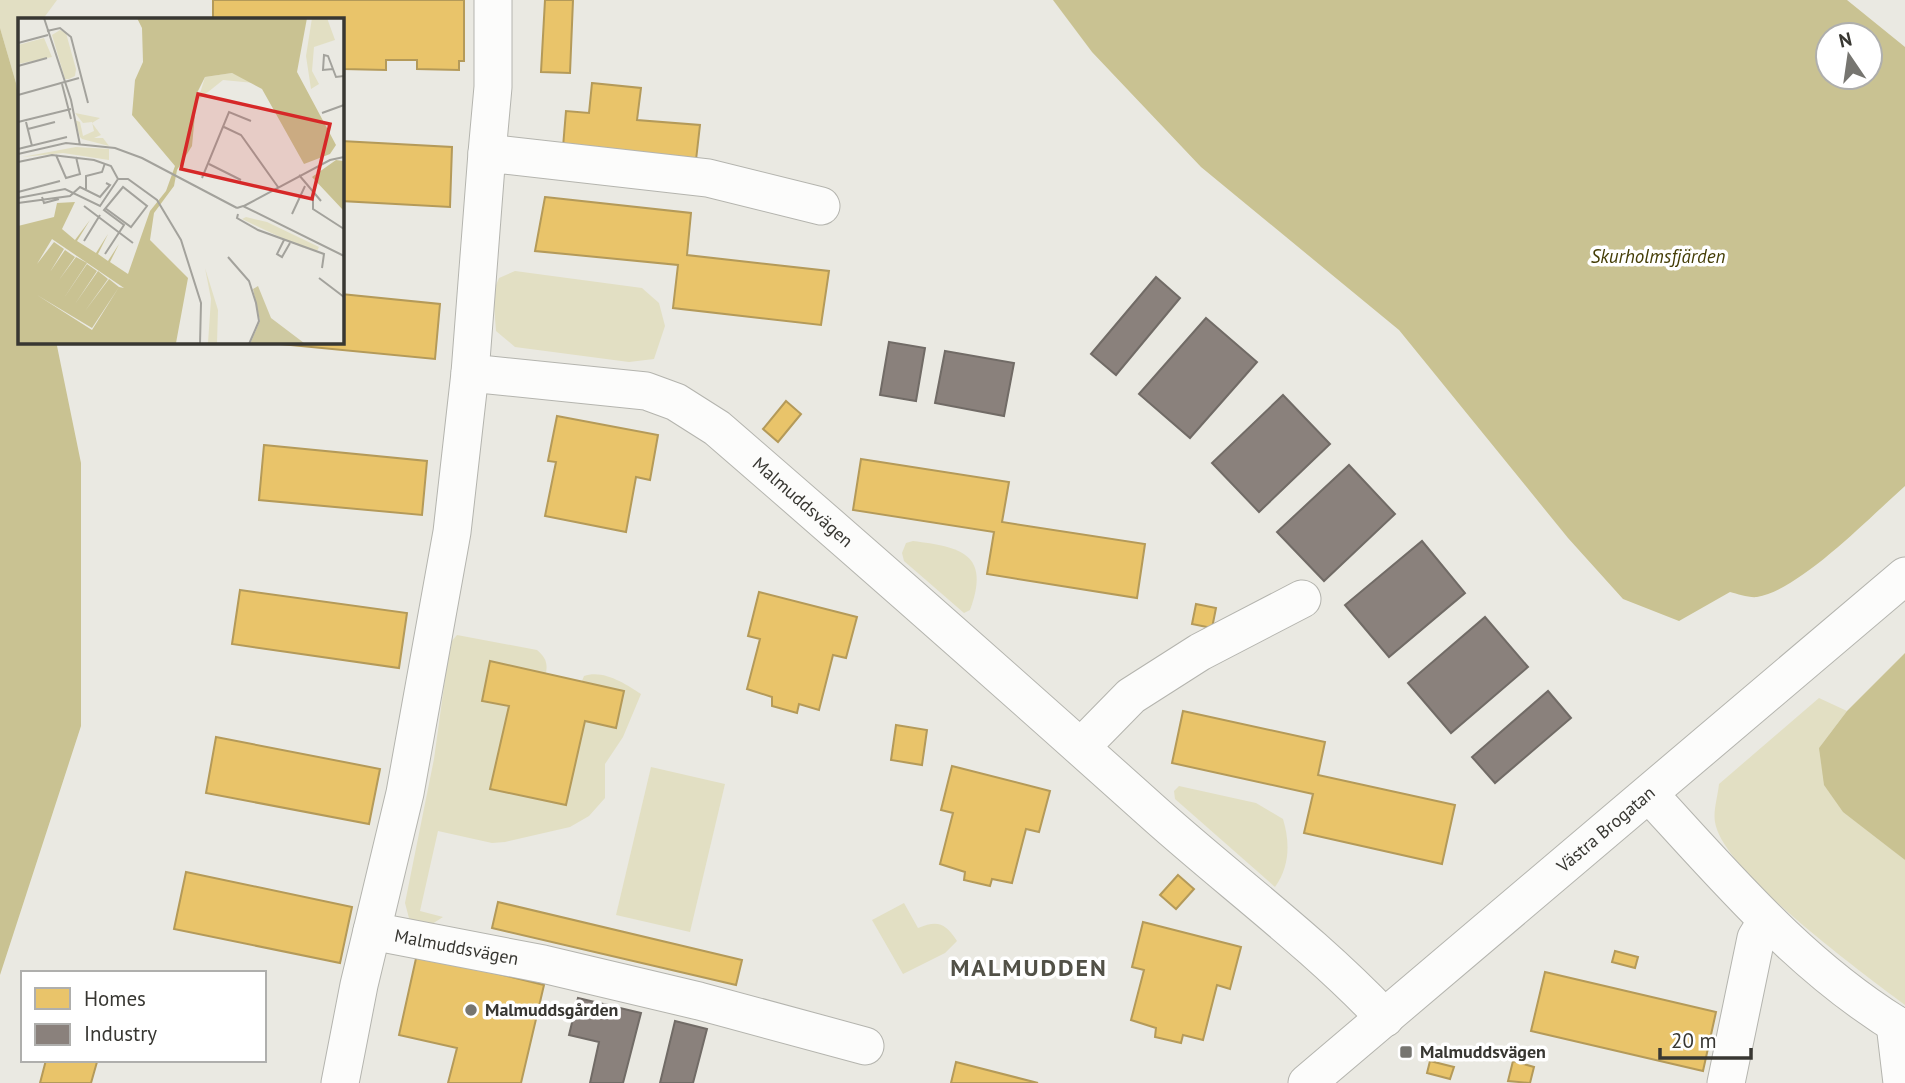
<svg xmlns="http://www.w3.org/2000/svg" width="1905" height="1083" font-family="'PT Sans',sans-serif">
  <style>
    .green { fill: #e2dfc3 }
    .water { fill: #c9c292; fill-rule: evenodd }
    .homes { fill: #e9c46a; stroke: #b49a59; stroke-width: 2 }
    .industry { fill: #8a817c; stroke: #716b66; stroke-width: 2 }
    .lines { fill: none; stroke-linecap: round; stroke-linejoin: round }
    .minor-casing { stroke: #b4b4ae; stroke-width: 39 }
    .minor { stroke: #fcfcfb; stroke-width: 37 }
    .poi-dot { fill: #767570; stroke: #fff; stroke-width: 2.5 }
    .labels { text-anchor: middle; stroke-width: 7; stroke-linejoin: round; paint-order: stroke }
    .street-label { font-size: 18px; fill: #383732; stroke: #fff }
    .poi-label { font-size: 18px; font-weight: bold; fill: #383732; stroke: #fff; text-anchor: start }
    .water-label { font-size: 19px; font-style: italic; fill: #443d06; stroke: #fff }
    .district-label { font-size: 24px; font-weight: bold; letter-spacing: 2px; fill: #525147; stroke: #fff }
    .inset-road { fill: none; stroke: #a3a29c; stroke-width: 2 }
    .view { fill: #d62828; fill-opacity: 0.15; stroke: #d62828; stroke-width: 3.5 }
    .inset-edge { fill: none; stroke: #383732; stroke-width: 3.5 }
  </style>
  <rect width="100%" height="100%" fill="#eae9e2"/>
  <g class="green">
    <path d="M 0,0 L 57,0 L 43,19 L 19,19 L 16,83 L 0,28 Z"/>
    <path d="M 515,271 L 642,288 L 659,303 L 665,326 L 654,359 L 629,362 L 515,347 L 496,331 L 493,292 L 499,278 Z"/>
    <path d="M 913,541 C 960,547 991,553 970,610 L 964,613 L 904,561 L 902,553 L 906,543 Z"/>
    <path d="M 457,635 L 537,650 C 545,657 548,662 546,673 L 490,662 L 482,700 L 509,706 L 491,789 L 566,805 L 585,721 L 616,728 L 624,691 L 582,681 L 584,676 C 603,669 626,684 641,694 L 623,737 L 605,764 L 605,798 L 589,816 L 570,827 L 505,842 L 492,843 L 438,831 L 420,911 L 443,917 L 432,924 L 410,922 L 405,903 L 434,759 L 450,643 Z"/>
    <path d="M 1819,698 L 1847,711 L 1819,748 L 1893,850 L 1905,860 L 1905,1005 C 1863,973 1722,871 1715,822 C 1713,811 1718,795 1719,784 Z"/>
    <path d="M 651,767 L 725,784 L 690,932 L 616,915 Z"/>
    <path d="M 1179,786 L 1256,803 L 1283,819 C 1290,842 1290,866 1275,887 L 1175,799 L 1174,791 Z"/>
    <path d="M 904,903 L 918,928 C 938,920 945,923 957,941 L 945,953 L 903,974 L 872,920 Z"/>
  </g>
  <g class="water">
    <path d="M 1053,0 L 1847,0 L 1905,47 L 1905,486 C 1871,516 1800,590 1757,597 C 1749,598 1738,594 1730,592 L 1679,621 L 1623,599 L 1568,538 L 1399,330 L 1201,167 L 1092,52 ZM 1828,35 L 1870,35 L 1870,77 L 1828,77 Z"/>
    <path d="M 0,28 L 16,83 L 19,105 L 19,341 L 56,341 L 81,463 L 81,726 L 0,975 Z"/>
    <path d="M 1905,653 L 1905,860 L 1843,812 L 1824,785 L 1819,748 L 1847,711 Z"/>
  </g>
  <g class="homes">
    <path d="M 213,0 L 464,0 L 464,61 L 459,61 L 459,70 L 417,69 L 417,60 L 386,60 L 386,70 L 344,69 L 341,19 L 213,19 Z"/>
    <path d="M 545,0 L 573,0 L 570,73 L 541,72 Z"/>
    <path d="M 592,83 L 641,88 L 637,120 L 700,125 L 696,160 L 563,147 L 566,111 L 589,113 Z"/>
    <path d="M 341,141 L 452,147 L 450,207 L 341,201 Z"/>
    <path d="M 545,197 L 691,213 L 687,255 L 829,271 L 821,325 L 673,308 L 678,265 L 535,251 Z"/>
    <path d="M 341,294 L 440,304 L 435,359 L 270,343 L 341,341 Z"/>
    <path d="M 786,401 L 801,414 L 778,442 L 763,429 Z"/>
    <path d="M 557,416 L 658,435 L 650,480 L 636,477 L 626,532 L 545,516 L 556,462 L 548,461 Z"/>
    <path d="M 264,445 L 427,461 L 422,515 L 259,500 Z"/>
    <path d="M 861,459 L 1009,482 L 1002,522 L 1145,544 L 1137,598 L 987,574 L 994,532 L 853,510 Z"/>
    <path d="M 240,590 L 407,613 L 399,668 L 232,644 Z"/>
    <path d="M 759,592 L 857,617 L 846,658 L 833,655 L 819,710 L 799,704 L 797,713 L 772,706 L 772,697 L 747,689 L 760,639 L 748,636 Z"/>
    <path d="M 1196,604 L 1216,608 L 1212,628 L 1192,624 Z"/>
    <path d="M 490,661 L 624,691 L 616,728 L 585,721 L 566,805 L 490,789 L 509,706 L 482,701 Z"/>
    <path d="M 1183,711 L 1325,742 L 1318,775 L 1455,805 L 1442,864 L 1304,833 L 1313,794 L 1172,763 Z"/>
    <path d="M 896,725 L 927,730 L 922,765 L 891,760 Z"/>
    <path d="M 216,737 L 380,769 L 369,824 L 206,793 Z"/>
    <path d="M 952,766 L 1050,791 L 1039,832 L 1026,829 L 1012,883 L 992,879 L 990,886 L 964,880 L 965,872 L 940,864 L 953,813 L 941,810 Z"/>
    <path d="M 186,872 L 352,907 L 340,963 L 174,929 Z"/>
    <path d="M 1178,875 L 1194,889 L 1176,909 L 1160,895 Z"/>
    <path d="M 498,902 L 742,960 L 736,985 L 492,928 Z"/>
    <path d="M 1143,922 L 1241,947 L 1230,989 L 1217,985 L 1203,1040 L 1183,1035 L 1181,1043 L 1155,1037 L 1156,1028 L 1131,1020 L 1144,970 L 1132,967 Z"/>
    <path d="M 1615,951 L 1638,957 L 1635,968 L 1612,962 Z"/>
    <path d="M 417,954 L 544,985 L 521,1083 L 448,1083 L 457,1048 L 399,1035 Z"/>
    <path d="M 1545,972 L 1716,1012 L 1703,1071 L 1531,1031 Z"/>
    <path d="M 46,1060 L 91,1060 L 97,1062 L 91,1083 L 40,1083 Z"/>
    <path d="M 1430,1061 L 1454,1067 L 1450,1079 L 1427,1073 Z"/>
    <path d="M 1513,1061 L 1534,1067 L 1530,1083 L 1508,1081 Z"/>
    <path d="M 956,1062 L 1038,1083 L 951,1083 Z"/>
  </g>
  <g class="industry">
    <path d="M 1156,277 L 1180,298 L 1116,375 L 1091,354 Z"/>
    <path d="M 1206,318 L 1257,362 L 1190,438 L 1139,394 Z"/>
    <path d="M 889,342 L 925,348 L 916,401 L 880,395 Z"/>
    <path d="M 945,351 L 1014,363 L 1004,416 L 935,403 Z"/>
    <path d="M 1283,395 L 1330,444 L 1259,512 L 1212,463 Z"/>
    <path d="M 1349,465 L 1395,514 L 1324,581 L 1277,532 Z"/>
    <path d="M 1422,541 L 1465,593 L 1389,657 L 1345,605 Z"/>
    <path d="M 1485,617 L 1528,667 L 1451,733 L 1408,683 Z"/>
    <path d="M 1548,691 L 1571,718 L 1495,783 L 1472,757 Z"/>
    <path d="M 578,998 L 641,1013 L 623,1083 L 590,1083 L 599,1042 L 569,1035 Z"/>
    <path d="M 675,1021 L 707,1029 L 693,1083 L 660,1083 Z"/>
  </g>
  <g class="lines">
    <g class="minor-casing">
      <g id="minor">
        <path d="M 487,153 L 493,87 L 493,0"/>
        <path id="s1" d="M 470,373 L 646,391 L 676,402 L 717,428 C 864,555 1010,684 1155,814 C 1231,882 1314,943 1385,1018"/>
        <path d="M 1082,746 L 1131,696 L 1200,652 L 1302,599"/>
        <path d="M 1649,794 C 1728,880 1804,970 1905,1030"/>
        <path id="s2" d="M 372,931 L 543,964 L 699,1001 L 865,1046"/>
        <path d="M 1895,1024 L 1902,1083"/>
        <path d="M 340,1083 L 359,985 L 405,793 L 452,532 L 470,373 L 487,153 L 708,178 L 821,206"/>
        <path id="s3" d="M 1307,1083 L 1905,576"/>
        <path d="M 1726,1083 L 1756,938 L 1766,922"/>
      </g>
    </g>
    <use href="#minor" class="minor"/>
  </g>
  <g class="poi-dot">
    <circle cx="471" cy="1010" r="7"/>
    <rect x="1399" y="1045" width="14" height="14" rx="3.5"/>
  </g>
  <g class="labels">
    <g class="street-label">
      <text dy="6" stroke="none"><textPath href="#s1" startOffset="371">Malmuddsvägen</textPath></text>
      <text dy="6" stroke="none"><textPath href="#s3" startOffset="392">Västra Brogatan</textPath></text>
      <text dy="6" stroke="none"><textPath href="#s2" startOffset="86">Malmuddsvägen</textPath></text>
    </g>
    <g class="poi-label">
      <text x="485" y="1016">Malmuddsgården</text>
      <text x="1420" y="1058">Malmuddsvägen</text>
    </g>
    <g class="water-label">
      <text x="1658" y="263">Skurholmsfjärden</text>
    </g>
    <g class="district-label">
      <text x="1029" y="976">MALMUDDEN</text>
    </g>
  </g>
  <g transform="translate(18 18)">
    <rect width="326" height="326" fill="#eae9e2"/>
    <path d="M 294,0 L 309,0 L 317,22 L 296,29 L 294,53 L 301,66 L 293,71 L 288,38 ZM 42,12 L 48,15 L 58,51 L 57,58 L 51,61 L 47,61 L 34,17 ZM 26,20 L 34,39 L 0,46 L 0,27 ZM 214,55 L 236,65 L 205,62 L 180,82 L 187,59 ZM 57,95 L 82,100 L 74,105 L 83,117 L 76,120 L 85,120 L 91,128 L 64,121 L 62,119 L 57,102 L 62,104 L 65,118 L 76,113 L 74,104 L 65,105 ZM 58,129 L 91,131 L 91,142 L 45,135 L 4,139 ZM 228,199 L 249,204 L 301,229 L 299,233 L 283,229 L 224,201 ZM 187,250 L 200,292 L 199,325 L 190,325 L 193,281 Z" fill="#e2dfc3"/>
    <path d="M 240,268 L 253,300 L 286,325 L 232,326 L 242,303 L 235,271 Z" fill="#cec9a1"/>
    <path d="M 119,0 L 289,0 L 279,54 L 318,127 L 312,136 L 286,146 L 244,71 L 214,55 L 187,59 L 179,75 L 174,128 L 159,152 L 156,168 L 136,195 L 132,222 L 170,260 L 158,325 L 0,325 L 0,208 L 36,199 L 39,185 L 57,184 L 44,211 L 57,222 L 72,202 L 59,223 L 78,235 L 90,216 L 80,236 L 90,243 L 101,226 L 92,244 L 110,256 L 132,193 L 148,173 L 157,148 L 114,97 L 117,62 L 125,44 L 124,10 ZM 318,142 L 325,143 L 325,192 L 294,159 Z" fill="#c9c292"/>
    <path d="M 34,221 L 106,270 L 101,269 L 74,312 L 19,277 L 74,310 L 101,269 L 91,261 L 67,293 L 90,261 L 80,253 L 57,286 L 79,253 L 69,246 L 46,280 L 69,245 L 58,239 L 41,262 L 57,239 L 47,232 L 32,254 L 46,231 L 36,224 L 19,246 Z" fill="#eae9e2"/>
    <path class="inset-road" d="M 26,0 L 53,82 L 62,127M 29,13 L 42,10 L 53,19 L 70,85M 0,25 L 30,17M 0,48 L 29,40M 315,51 L 305,52 L 306,37 L 310,38 L 318,59 L 326,58M 44,66 L 53,101M 0,77 L 61,60M 304,95 L 326,87M 0,104 L 53,91M 8,104 L 14,128M 206,109 L 223,117 L 260,169M 10,111 L 37,104M 0,131 L 49,119M 0,136 L 48,125 L 97,130 L 124,140 L 219,190M 38,137 L 48,160 L 62,156 L 58,139M 0,144 L 34,137 L 76,142 L 93,148 L 100,161M 191,146 L 223,162M 281,157 L 303,183M 184,160 L 211,94 L 233,103M 100,161 L 110,161 L 139,182 L 163,222 L 183,285 L 182,326M 68,171 L 68,158 L 84,154 L 87,145M 0,174 L 42,163M 295,177 L 295,191 L 326,211M 24,179 L 26,185 L 41,181M 0,180 L 47,171 L 82,188 L 100,161M 0,185 L 52,178 L 62,169 L 82,179 L 92,167 L 88,165M 66,188 L 115,225M 226,188 L 312,142 L 326,139M 87,190 L 113,209 L 129,188 L 105,169 L 86,192 L 106,207 L 87,236M 219,190 L 225,188 L 326,238M 220,196 L 219,200 L 240,212 L 306,236 L 304,250M 274,196 L 287,168M 266,222 L 259,236 L 264,239 L 272,225M 66,223 L 82,197M 210,239 L 231,263 L 238,285 L 241,303 L 231,326M 301,260 L 326,279"/>
    <path class="view" d="M 180,76 L 312,106 L 294,181 L 163,151 Z"/>
    <rect width="326" height="326" class="inset-edge"/>
  </g>
  <rect x="21" y="971" width="245" height="91" fill="#ffffff" stroke="#afafad" stroke-width="2"/>
  <rect x="35" y="988" width="35" height="21" fill="#e9c46a" stroke="#afafad" stroke-width="2"/>
  <text x="84" y="1006" font-size="21" fill="#383732">Homes</text>
  <rect x="35" y="1024" width="35" height="21" fill="#8a817c" stroke="#afafad" stroke-width="2"/>
  <text x="84" y="1041" font-size="21" fill="#383732">Industry</text>
  <g transform="translate(1849 56) rotate(347)"><circle r="33" fill="#ffffff" stroke="#afafad" stroke-width="2"/>
  <path d="M0-5L12 26L0 18L-12 26Z" fill="#767570"/>
  <text y="-10" font-size="19" font-weight="bold" text-anchor="middle" fill="#383732">N</text>
  </g>
  <path d="M1660 1048v10h91v-10" fill="none" stroke="#383732" stroke-width="3.5"/>
  <text x="1671" y="1048" font-size="21" fill="#383732" stroke="#ffffff" stroke-width="5" paint-order="stroke">20 m</text>
</svg>
